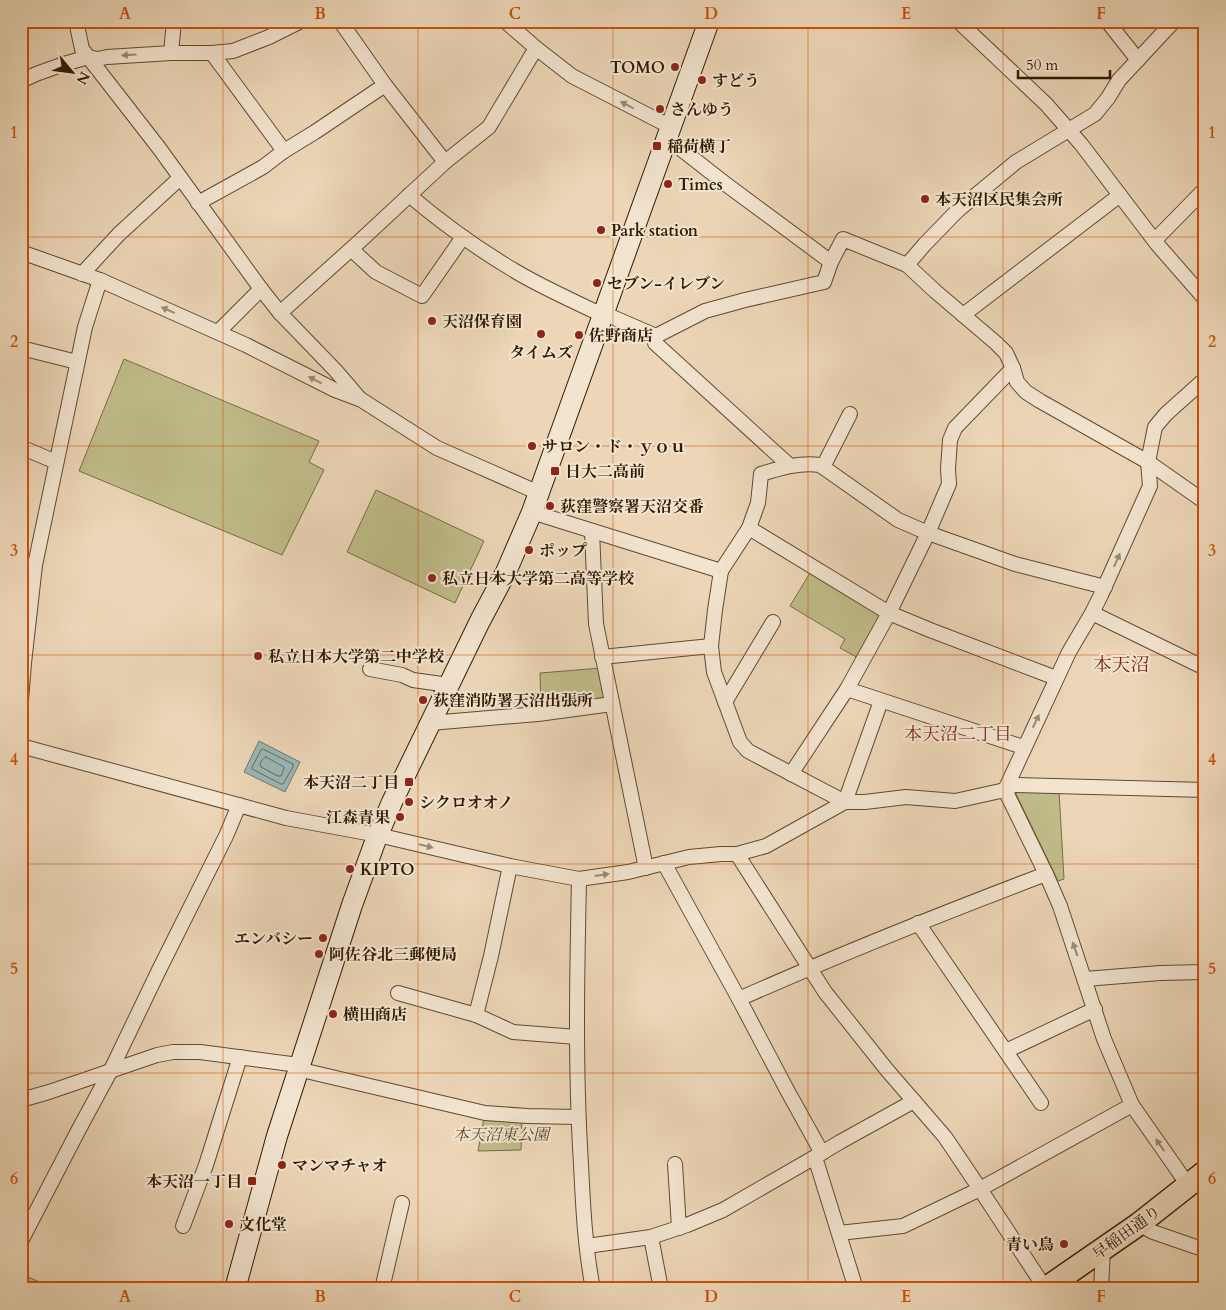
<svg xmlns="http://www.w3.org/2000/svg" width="1226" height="1310" font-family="Cardo,'Noto Serif JP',serif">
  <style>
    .green { fill: #bfbc89; stroke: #786c46 }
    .water { fill: #9ab7b5; stroke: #70796d }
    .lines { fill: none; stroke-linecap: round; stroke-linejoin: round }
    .shore { stroke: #65695c; stroke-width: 1 }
    .street-casing { stroke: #5f4a2f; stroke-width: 16 }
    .secondary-casing { stroke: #301b02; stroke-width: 22 }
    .primary-casing { stroke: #301b02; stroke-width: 25 }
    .street { stroke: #f3e4d0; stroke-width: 14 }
    .secondary { stroke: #f3e4d0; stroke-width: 20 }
    .primary { stroke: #ecd6b7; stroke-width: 22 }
    .oneway { fill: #9b8a73 }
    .grid { fill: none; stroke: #cc500a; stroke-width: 1; stroke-opacity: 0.55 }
    .poi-dot { fill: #8f2418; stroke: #f3e4d0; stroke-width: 2 }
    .labels { text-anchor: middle; stroke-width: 4; stroke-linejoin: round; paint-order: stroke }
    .poi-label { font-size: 16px; font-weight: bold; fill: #301b02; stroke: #f3e4d0; text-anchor: start }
    .park-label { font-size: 16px; font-style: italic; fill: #5b4b2a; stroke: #f3e4d0 }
    .street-label { font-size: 16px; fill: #301b02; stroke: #f3e4d0 }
    .neighbourhood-label { font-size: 18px; fill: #7a1f14; stroke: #f3e4d0 }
    .quarter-label { font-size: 19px; fill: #7a1f14; stroke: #f3e4d0 }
    .neatline { fill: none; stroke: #cc500a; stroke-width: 2 }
    .grid-label { font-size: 16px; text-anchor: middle; font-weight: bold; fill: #cc500a }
  </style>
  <rect width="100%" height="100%" fill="#ecd6b7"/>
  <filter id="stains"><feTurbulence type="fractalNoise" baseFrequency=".004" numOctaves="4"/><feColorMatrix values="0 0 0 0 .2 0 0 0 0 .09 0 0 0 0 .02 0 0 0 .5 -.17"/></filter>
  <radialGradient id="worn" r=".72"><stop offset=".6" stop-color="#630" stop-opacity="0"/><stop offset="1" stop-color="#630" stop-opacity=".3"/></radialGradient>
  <g class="green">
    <path d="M 124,359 L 319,441 L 309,462 L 324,470 L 282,555 L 79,471 Z"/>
    <path d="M 376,490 L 484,541 L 455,603 L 347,552 Z"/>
    <path d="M 810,573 L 882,617 L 858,658 L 840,648 L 845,639 L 790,606 Z"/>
    <path d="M 601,668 L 608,701 L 541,710 L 540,673 Z"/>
    <path d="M 1019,789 L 1059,791 L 1064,879 L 1058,881 L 1016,794 Z"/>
    <path d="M 522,1117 L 521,1150 L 478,1151 L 484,1118 Z"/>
    <path d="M 21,1274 L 49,1286 L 48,1289 L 21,1289 Z"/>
  </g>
  <path class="water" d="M 259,741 L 300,762 L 285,792 L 244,772 Z"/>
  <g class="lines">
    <g class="shore">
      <path d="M 263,749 L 293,764 L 293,767 L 283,784 L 281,784 L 252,769 L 252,767 L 261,750 Z"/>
      <path d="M 266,757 L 284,767 L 284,769 L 281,776 L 278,776 L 261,767 C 259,764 262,758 266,757 Z"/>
    </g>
    <g class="street-casing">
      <g id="street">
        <path d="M 76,21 L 82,49 L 159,148 L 261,289 L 280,313 L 336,371 L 360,399 L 437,448 L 539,493"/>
        <path d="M 340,21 L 385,85 L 445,162"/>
        <path d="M 505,21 L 536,48 L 572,76 L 671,127"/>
        <path d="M 958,21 L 1046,104 L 1081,144 L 1157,244 L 1205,299"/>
        <path d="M 1107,21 L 1138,60"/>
        <path d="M 171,53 L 174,21"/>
        <path d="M 212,53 L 284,151"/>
        <path d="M 21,81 L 36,74 L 64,64 L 88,57 L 98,59 L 107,57 L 171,53 L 212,53 L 233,51 L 269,37 L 301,21"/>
        <path d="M 409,195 C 442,223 478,249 515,271 C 540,286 567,298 594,311 L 603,313 L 656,336 L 655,343 L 790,466"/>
        <path d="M 198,203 L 263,167 L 284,151 L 315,132 L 385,85"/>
        <path d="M 1155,240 L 1205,189"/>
        <path d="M 351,249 L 376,272 L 422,296 L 463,237"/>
        <path d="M 21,252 L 100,280 L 246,345 L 335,390 L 359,399"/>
        <path d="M 831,262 L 843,239 L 907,265 L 935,291 L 996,343 L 1006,353 L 1013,368 L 1017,382 L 1026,392 L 1040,401 L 1148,462 L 1205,502"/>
        <path d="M 907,265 L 925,244 L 958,210 L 1016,162 L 1095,114 L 1108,98 L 1119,80 L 1174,21"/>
        <path d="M 82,274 L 119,234 L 180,178"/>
        <path d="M 280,313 L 360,241 L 445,162 L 489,127 L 536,48"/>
        <path d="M 963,315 L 1120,195"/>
        <path d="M 218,332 L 261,289"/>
        <path d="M 656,336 L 705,311 L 745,300 L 824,282 L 831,262 L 727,185 L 667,138"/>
        <path d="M 21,348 L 77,362"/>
        <path d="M 21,447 L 56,462"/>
        <path d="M 823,467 L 850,414"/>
        <path d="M 532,512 L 721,571 L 715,610 L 711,646 L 714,672 L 740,742 L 748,751 L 845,802 L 881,701"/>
        <path d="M 749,528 L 889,613 L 930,630 L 1056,678"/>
        <path d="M 592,531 L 596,624 L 646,868"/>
        <path d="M 721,571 L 749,528 L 758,503 L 761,474 C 780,468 800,462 820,465 L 898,520 L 928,533 L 1015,564 L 1105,587"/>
        <path d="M 1092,613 L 1205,668"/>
        <path d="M 602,657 L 711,646"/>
        <path d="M 370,669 L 402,675 L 413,680 L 449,685"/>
        <path d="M 847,689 L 1023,747"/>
        <path d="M 21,700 L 24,663 L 35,565 L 85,327 L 100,280"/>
        <path d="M 725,702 L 773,622"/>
        <path d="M 430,723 L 538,714 L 612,704"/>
        <path d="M 21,746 L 286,818 L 378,835 L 510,866 L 579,879 L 628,872 L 689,857 L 721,854 L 737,854 L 766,846 L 845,802 L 865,802 L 906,797 L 955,801 L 1005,790 L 1014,785 L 1205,790"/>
        <path d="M 791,774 L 847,689 L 889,613 L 928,533 L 949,484 L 948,469 L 950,440 L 955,428 L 1013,368"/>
        <path d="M 737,854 L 825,992 L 887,1070 L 945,1137 L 980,1189 L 1045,1288"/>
        <path d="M 664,863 L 739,999 L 787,1090 L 822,1153"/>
        <path d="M 579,879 C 577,974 575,1069 581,1164 C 583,1206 585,1248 593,1289"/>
        <path d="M 918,923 L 1041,1103"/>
        <path d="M 1085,979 L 1160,973 L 1205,972"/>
        <path d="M 398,993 L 476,1015 L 513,1032 L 577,1037"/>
        <path d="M 739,999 C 840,954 943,913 1046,874"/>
        <path d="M 476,1015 L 491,956 L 510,866"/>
        <path d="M 1006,1051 L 1095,1009"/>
        <path d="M 21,1100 L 49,1092 L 157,1055 L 173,1052 L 200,1052 L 291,1064 L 306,1071 L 485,1113 L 527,1116 L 578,1117"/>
        <path d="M 675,1164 L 679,1228"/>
        <path d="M 1188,1185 L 1132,1105 L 1104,1039 L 1060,906 L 1046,874 L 1005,790 L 1069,652 L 1092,613 L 1101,595 L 1150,486 L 1148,462 L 1155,427 L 1166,414 L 1205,379"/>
        <path d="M 1139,1224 L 1153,1232 L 1205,1250"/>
        <path d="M 183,1226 L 206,1165 L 240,1057"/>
        <path d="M 839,1233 L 903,1226 L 980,1189 L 1132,1105"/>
        <path d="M 651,1237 L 661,1289"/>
        <path d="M 21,1241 L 78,1131 L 111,1070 L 159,970 L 226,836 L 239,805"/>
        <path d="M 587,1246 L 651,1237 L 687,1225 L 723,1210 L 815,1157"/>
        <path d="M 382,1289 L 402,1203"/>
        <path d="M 856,1289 L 815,1157 L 840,1142 L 914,1101"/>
        <path d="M 1101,1289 L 1103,1249"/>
      </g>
    </g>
    <g class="secondary-casing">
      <path id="secondary" d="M 235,1289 L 277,1136 L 352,905 L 375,842 L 392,802 L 480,621 L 506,572 L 532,512 L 709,21"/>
    </g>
    <g class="primary-casing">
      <path id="primary" d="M 1045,1289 L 1139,1224 L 1205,1172"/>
    </g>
    <use href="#street" class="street"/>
    <use href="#secondary" class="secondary"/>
    <use href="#primary" class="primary"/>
  </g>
  <defs><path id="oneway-solid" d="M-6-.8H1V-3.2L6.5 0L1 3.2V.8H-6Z" transform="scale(1.25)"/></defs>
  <g class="oneway">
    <use href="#oneway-solid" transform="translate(129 55) rotate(176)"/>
    <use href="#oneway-solid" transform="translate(627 105) rotate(-153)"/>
    <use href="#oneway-solid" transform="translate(168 310) rotate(-156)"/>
    <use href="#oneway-solid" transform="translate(315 380) rotate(-153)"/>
    <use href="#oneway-solid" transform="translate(1117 560) rotate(-66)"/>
    <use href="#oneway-solid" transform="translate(1036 721) rotate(-65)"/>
    <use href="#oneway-solid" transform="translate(426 846) rotate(14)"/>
    <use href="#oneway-solid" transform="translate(602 875) rotate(-8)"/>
    <use href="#oneway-solid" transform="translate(1075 949) rotate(-109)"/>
    <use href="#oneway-solid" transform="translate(1160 1145) rotate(-125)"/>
  </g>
  <path class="grid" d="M 223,21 L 223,1289M 418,21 L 418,1289M 613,21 L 613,1289M 808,21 L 808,1289M 1003,21 L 1003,1289M 21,237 L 1205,237M 21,446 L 1205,446M 21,655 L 1205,655M 21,864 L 1205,864M 21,1073 L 1205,1073"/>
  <g class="poi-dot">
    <circle cx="675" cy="67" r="5"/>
    <circle cx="702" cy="80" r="5"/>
    <circle cx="660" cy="109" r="5"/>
    <rect x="652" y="141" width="10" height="10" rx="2.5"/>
    <circle cx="668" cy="184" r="5"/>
    <circle cx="925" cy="199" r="5"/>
    <circle cx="601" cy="230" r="5"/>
    <circle cx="597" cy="283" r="5"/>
    <circle cx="432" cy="321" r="5"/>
    <circle cx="541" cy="334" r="5"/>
    <circle cx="579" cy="335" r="5"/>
    <circle cx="532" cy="446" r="5"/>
    <rect x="550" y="466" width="10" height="10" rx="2.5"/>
    <circle cx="550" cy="506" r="5"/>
    <circle cx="529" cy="550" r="5"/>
    <circle cx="432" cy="578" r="5"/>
    <circle cx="258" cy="656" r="5"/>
    <circle cx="423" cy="700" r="5"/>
    <rect x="404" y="777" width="10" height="10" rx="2.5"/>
    <circle cx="409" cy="802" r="5"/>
    <circle cx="400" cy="817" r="5"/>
    <circle cx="350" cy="869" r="5"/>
    <circle cx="323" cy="938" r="5"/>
    <circle cx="319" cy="954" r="5"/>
    <circle cx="333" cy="1014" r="5"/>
    <circle cx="282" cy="1165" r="5"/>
    <rect x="247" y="1176" width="10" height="10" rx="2.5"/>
    <circle cx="229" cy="1224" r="5"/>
    <circle cx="1064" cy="1244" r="5"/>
  </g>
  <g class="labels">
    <g class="poi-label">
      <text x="665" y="73" text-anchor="end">TOMO</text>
      <text x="712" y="86">すどう</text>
      <text x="670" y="115">さんゆう</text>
      <text x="667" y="152">稲荷横丁</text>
      <text x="678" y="190">Times</text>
      <text x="935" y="205">本天沼区民集会所</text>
      <text x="611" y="236">Park station</text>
      <text x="607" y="289">セブン-イレブン</text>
      <text x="442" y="327">天沼保育園</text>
      <text x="589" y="341">佐野商店</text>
      <text x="541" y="358" text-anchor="middle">タイムズ</text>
      <text x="542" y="452">サロン・ド・ｙｏｕ</text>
      <text x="565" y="477">日大二高前</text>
      <text x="560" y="512">荻窪警察署天沼交番</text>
      <text x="539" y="556">ポップ</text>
      <text x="442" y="584">私立日本大学第二高等学校</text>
      <text x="268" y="662">私立日本大学第二中学校</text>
      <text x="433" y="706">荻窪消防署天沼出張所</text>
      <text x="399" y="788" text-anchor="end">本天沼二丁目</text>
      <text x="419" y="808">シクロオオノ</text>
      <text x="390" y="823" text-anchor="end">江森青果</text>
      <text x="360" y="875">KIPTO</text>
      <text x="313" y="944" text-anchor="end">エンバシー</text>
      <text x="329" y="960">阿佐谷北三郵便局</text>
      <text x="343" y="1020">横田商店</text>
      <text x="292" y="1171">マンマチャオ</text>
      <text x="242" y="1187" text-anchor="end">本天沼一丁目</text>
      <text x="239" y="1230">文化堂</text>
      <text x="1054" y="1250" text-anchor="end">青い鳥</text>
    </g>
    <g class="park-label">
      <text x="501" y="1140">本天沼東公園</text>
    </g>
    <g class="street-label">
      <text transform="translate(1126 1232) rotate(-36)" y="6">早稲田通り</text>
    </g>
    <g class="neighbourhood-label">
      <text x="958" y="740">本天沼二丁目</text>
    </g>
    <g class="quarter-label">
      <text x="1121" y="671">本天沼</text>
    </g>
  </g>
  <rect width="1226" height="1310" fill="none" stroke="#ecd6b7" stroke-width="55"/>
  <g transform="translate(72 72) rotate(119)" stroke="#f3e4d0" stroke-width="4" paint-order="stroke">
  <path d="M0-4L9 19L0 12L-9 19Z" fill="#301b02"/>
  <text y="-8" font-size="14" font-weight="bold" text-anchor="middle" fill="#301b02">N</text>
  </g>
  <path d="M1018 70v8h92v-8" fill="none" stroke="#301b02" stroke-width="2.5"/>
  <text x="1026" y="70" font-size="15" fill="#301b02" stroke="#f3e4d0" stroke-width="4" paint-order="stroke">50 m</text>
  <rect x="28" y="28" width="1170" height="1254" class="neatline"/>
  <g class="grid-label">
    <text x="125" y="19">A</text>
    <text x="320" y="19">B</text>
    <text x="515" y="19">C</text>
    <text x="711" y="19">D</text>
    <text x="906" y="19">E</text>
    <text x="1101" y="19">F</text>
    <text x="14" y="138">1</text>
    <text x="1212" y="138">1</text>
    <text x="14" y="347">2</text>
    <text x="1212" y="347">2</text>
    <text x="14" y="556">3</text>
    <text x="1212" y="556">3</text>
    <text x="14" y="765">4</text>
    <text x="1212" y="765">4</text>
    <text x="14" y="974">5</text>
    <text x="1212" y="974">5</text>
    <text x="14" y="1184">6</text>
    <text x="1212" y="1184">6</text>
    <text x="125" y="1302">A</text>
    <text x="320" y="1302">B</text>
    <text x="515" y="1302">C</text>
    <text x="711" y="1302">D</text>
    <text x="906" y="1302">E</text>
    <text x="1101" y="1302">F</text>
  </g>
  <rect width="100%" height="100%" filter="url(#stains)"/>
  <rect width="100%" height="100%" fill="url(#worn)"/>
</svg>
